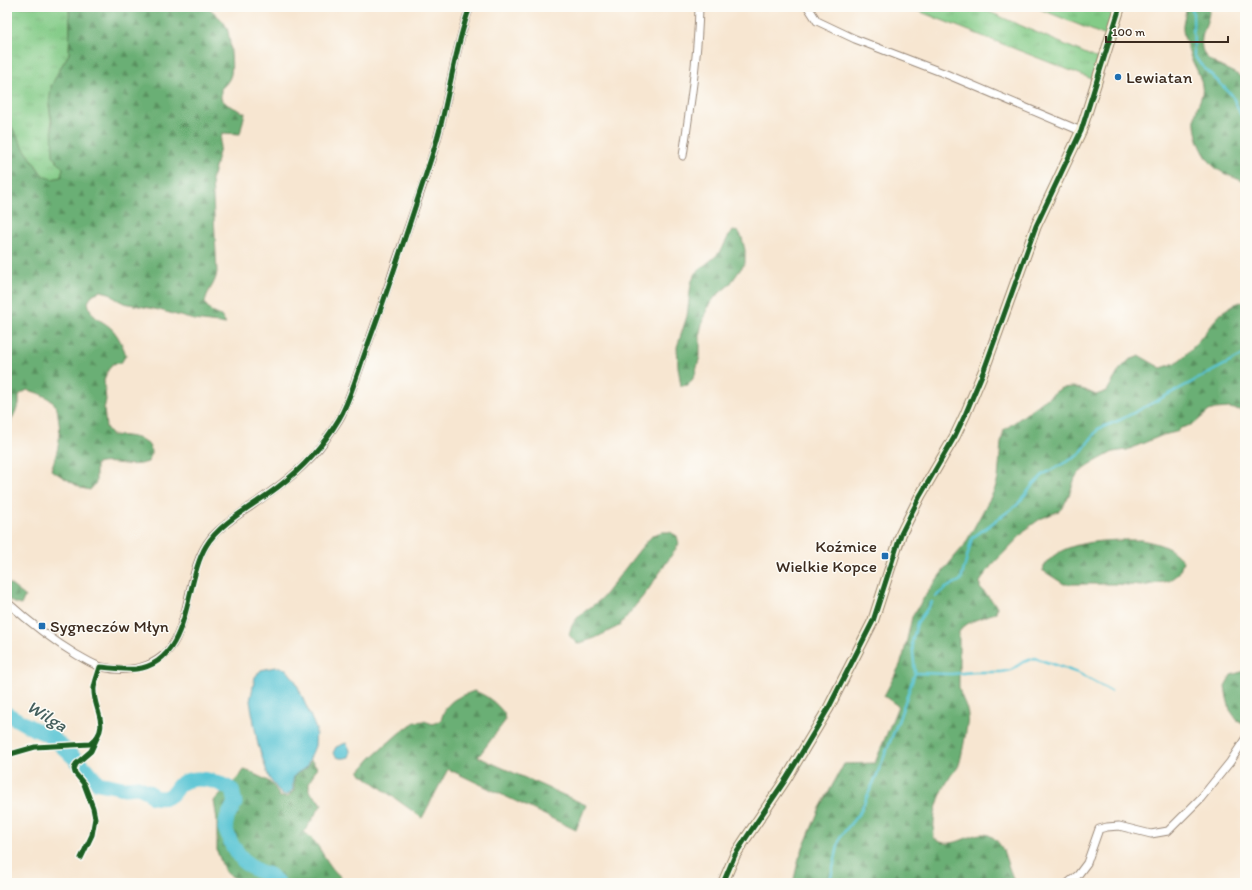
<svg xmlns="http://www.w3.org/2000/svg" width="1252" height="890" font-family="Itim,sans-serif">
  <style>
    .grass { fill: url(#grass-tufts); stroke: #5f7a52 }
    .forest { fill: url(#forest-firs); stroke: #526c49 }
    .water { fill: #5ac5d4; stroke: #4a7879 }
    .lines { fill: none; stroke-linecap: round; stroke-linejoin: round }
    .stream { stroke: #5ac5d4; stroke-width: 2.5 }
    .river { stroke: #5ac5d4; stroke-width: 15 }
    .street-casing { stroke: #998878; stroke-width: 9 }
    .secondary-casing { stroke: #998878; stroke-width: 12 }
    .street { stroke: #fff; stroke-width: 7 }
    .secondary { stroke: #f7e9c3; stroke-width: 10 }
    .cycleway-casing { stroke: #fdfcf7; stroke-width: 8 }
    .cycleway { stroke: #1b5e20; stroke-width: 5 }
    .poi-dot { fill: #1f6fb2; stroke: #fdfcf7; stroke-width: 1.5 }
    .labels { text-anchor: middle; stroke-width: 3; stroke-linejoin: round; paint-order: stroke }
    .poi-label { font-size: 17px; fill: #3b2a1e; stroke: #fdfcf7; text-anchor: start }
    .water-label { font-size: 18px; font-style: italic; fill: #46605e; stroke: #fdfcf7 }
  </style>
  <defs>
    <pattern id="grass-tufts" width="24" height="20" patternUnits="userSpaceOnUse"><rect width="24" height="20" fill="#83cb87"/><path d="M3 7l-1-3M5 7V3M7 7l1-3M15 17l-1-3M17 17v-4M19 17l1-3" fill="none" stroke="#72ae74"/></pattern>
    <pattern id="forest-firs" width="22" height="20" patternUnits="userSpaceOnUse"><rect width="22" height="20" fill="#6aaf74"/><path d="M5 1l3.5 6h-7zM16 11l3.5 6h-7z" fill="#588f5f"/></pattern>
  </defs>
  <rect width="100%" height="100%" fill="#fdfcf7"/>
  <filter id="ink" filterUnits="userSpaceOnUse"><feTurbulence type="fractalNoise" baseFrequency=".025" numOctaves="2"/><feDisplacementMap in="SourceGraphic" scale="8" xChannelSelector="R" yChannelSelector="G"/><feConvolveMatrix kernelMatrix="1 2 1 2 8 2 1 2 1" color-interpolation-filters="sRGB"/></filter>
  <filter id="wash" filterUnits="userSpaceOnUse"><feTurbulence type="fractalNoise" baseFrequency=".012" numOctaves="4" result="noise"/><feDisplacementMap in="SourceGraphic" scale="16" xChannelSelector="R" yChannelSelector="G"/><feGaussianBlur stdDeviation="0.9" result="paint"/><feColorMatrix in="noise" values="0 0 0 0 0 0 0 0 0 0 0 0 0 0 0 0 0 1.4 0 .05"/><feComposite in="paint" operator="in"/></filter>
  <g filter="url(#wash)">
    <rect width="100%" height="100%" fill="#f7e6d1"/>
    <g class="grass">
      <path d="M 7,7 L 69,7 L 70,26 L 69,54 L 59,70 L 49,105 L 57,162 L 63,168 L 61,177 L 52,180 L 43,176 L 21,144 L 7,118 Z"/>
      <path d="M 908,7 L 978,7 L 1098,59 L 1092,79 Z"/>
      <path d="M 1035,7 L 1096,7 L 1113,14 L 1106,36 Z"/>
    </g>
    <g class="forest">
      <path d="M 69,7 L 208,7 C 214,13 224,20 227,28 C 230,36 233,66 231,74 C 230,80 225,85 221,89 L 221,99 L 228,105 L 245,113 L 240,134 L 222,133 L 219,152 L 212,179 L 217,272 C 215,287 206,290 205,304 L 212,312 L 221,316 L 226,324 L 194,320 L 159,310 L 124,303 L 116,299 L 109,293 L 101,291 L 93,294 L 88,302 C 92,321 101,318 113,330 C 119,337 123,346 126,355 L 121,363 L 112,364 L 107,372 L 104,380 L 106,400 L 104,409 L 106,427 L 111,435 C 124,436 151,435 151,453 C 151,456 149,460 148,462 C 130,469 114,459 96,464 L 96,483 L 90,490 L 81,488 L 51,470 C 58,450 62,437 58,415 C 58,412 57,409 56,406 C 50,397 37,392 27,390 L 19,395 L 19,404 L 11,421 L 7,451 L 7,118 L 21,144 L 43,176 L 52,179 L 61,177 L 63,168 L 57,162 L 53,155 L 52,122 L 49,105 L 51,87 L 59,70 L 69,54 L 70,26 Z"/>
      <path d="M 1186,7 L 1209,7 C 1210,18 1204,27 1202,38 C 1197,65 1229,66 1245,80 L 1245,182 C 1236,178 1225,175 1217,169 C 1203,158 1191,130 1196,112 C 1198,102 1204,96 1202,86 C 1200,72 1191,62 1188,49 C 1186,42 1182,32 1183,25 C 1184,18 1186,14 1186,7 Z"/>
      <path d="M 733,231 L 739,232 L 742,238 L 745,250 L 745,263 L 730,284 L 715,297 L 708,307 L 703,320 L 700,332 L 700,356 L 695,375 L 692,380 L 688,385 L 681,386 L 678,367 L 677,347 L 687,316 L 691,283 L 696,272 L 716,256 L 723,247 L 729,235 Z"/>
      <path d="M 1245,301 L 1245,411 L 1229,408 L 1215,409 L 1209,411 L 1194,424 L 1181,428 L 1176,432 L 1163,435 L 1127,450 L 1113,452 L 1089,465 L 1079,473 L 1075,478 L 1069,495 L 1063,507 L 1059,511 L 1040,519 L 1029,527 L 991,566 L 980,582 L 980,588 L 997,606 L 996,612 C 983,619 968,619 959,632 L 959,687 C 960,697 968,706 968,716 C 968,722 961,763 958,767 C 956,771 952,773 950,777 C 938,796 932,816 934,838 C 958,858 982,811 1003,850 C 1005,855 1006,860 1008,865 C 1010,871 1013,877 1014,883 L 793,883 L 799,858 L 819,810 L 844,764 L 875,763 L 898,706 L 884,696 L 900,665 L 904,653 L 912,617 L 925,596 L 940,575 L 956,555 L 964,546 L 994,491 L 998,479 L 1001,442 L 1004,430 L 1061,388 L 1073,387 L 1085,390 L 1096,395 L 1107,391 L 1120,369 L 1129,360 L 1140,356 L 1161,368 C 1168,366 1177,363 1183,357 C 1202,342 1212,316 1233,305 C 1237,303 1241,302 1245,301 Z"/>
      <path d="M 662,532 L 670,532 L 677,536 L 679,544 L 648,590 L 619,626 L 595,638 L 577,644 L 569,635 C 573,614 589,611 603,597 L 641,548 L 653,535 Z"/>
      <path d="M 1141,540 C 1160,544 1170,546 1183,561 L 1179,573 L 1169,581 L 1142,586 L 1116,584 L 1064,584 L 1042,570 C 1044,567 1046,563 1049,560 C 1069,539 1114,540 1141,540 Z"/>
      <path d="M 7,582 L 25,596 L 21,605 L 12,602 L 7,598 Z"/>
      <path d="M 1245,671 L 1245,724 L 1237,720 L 1230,710 L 1227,698 L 1225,686 L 1231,675 Z"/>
      <path d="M 474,691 C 487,695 496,703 504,713 L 505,721 L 478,757 L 586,805 L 576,830 L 448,769 L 422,818 L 359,772 L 371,758 L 399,733 L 415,722 L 424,721 L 433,724 L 441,720 C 447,700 456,698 474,691 Z"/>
      <path d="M 311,760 L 317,767 L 309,783 L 309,791 L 322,804 L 304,832 C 308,835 311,838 314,841 C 326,856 333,878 353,883 L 242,883 L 225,872 L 217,851 L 217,820 L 214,801 C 223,789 236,783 244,770 C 249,771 252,773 256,775 C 271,782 272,782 280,797 L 288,797 L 294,790 L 294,779 L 296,774 L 307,768 Z"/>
    </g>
    <g class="water">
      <path d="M 275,667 L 286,669 L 295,680 L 316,729 L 315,746 L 306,768 C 294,774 292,775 293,789 L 288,795 L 282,795 L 269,778 L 258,745 L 250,701 L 255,677 L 261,670 Z"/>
      <path d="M 346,743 C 350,748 351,752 349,757 C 342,759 337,759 333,753 L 336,747 Z"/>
    </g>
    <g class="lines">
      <g class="stream">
        <path d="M 1189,7 L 1191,7 L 1193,13 L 1194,55 L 1200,64 L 1232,95 L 1245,124"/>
        <path d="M 7,309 L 10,323 L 7,329"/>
        <path d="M 935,597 L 946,588 L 961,580 L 972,538 L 1017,505 L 1032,486 L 1044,474 L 1079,455 L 1098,429 L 1120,420 L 1245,354"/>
        <path d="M 915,673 L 951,674 L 975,672 L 1001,672 L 1011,670 L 1023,662 L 1035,658 L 1078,673 L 1111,691"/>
        <path d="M 825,883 L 831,877 L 840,837 L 860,812 L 876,777 L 899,719 L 915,673 L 912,642 L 917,623 L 932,602"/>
      </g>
      <path class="river" d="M 7,714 L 32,728 L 44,733 L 54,739 L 89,772 L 98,783 L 124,788 L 138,787 L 149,792 L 153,797 C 158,798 166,799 171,795 C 174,793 176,788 179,785 C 194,773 218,781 232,790 L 235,803 L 227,818 L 225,828 L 232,845 L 245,863 L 258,871 L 270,875 L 278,883"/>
    </g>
  </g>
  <g filter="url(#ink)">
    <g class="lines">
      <g class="street-casing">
        <g id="street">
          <path d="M 808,7 L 817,21 L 855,39 L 946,74 L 1081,131"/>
          <path d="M 683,156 C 690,106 698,57 699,7"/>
          <path d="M 7,602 C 29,622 52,640 77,655 C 85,659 93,665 102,667 C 134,674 165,666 178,634 C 191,604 190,564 211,538 C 222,525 237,516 251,506 C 278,487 307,467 326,439 C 331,431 337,424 341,416 C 349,399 355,381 361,364 C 372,332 384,300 394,268 C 409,223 427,178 439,132 C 450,91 455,47 470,7"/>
          <path d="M 1068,883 L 1078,875 L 1087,863 L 1099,829 L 1107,827 L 1119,826 L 1151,834 L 1168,831 L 1201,798 L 1230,762 L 1245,739"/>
        </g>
      </g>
      <g class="secondary-casing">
        <path id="secondary" d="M 723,883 L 735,855 L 746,838 L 786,779 L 828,709 L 873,621 L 901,534 L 920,496 L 955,436 L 965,415 L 984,370 L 1036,226 L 1081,131 L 1120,7"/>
      </g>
      <use href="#street" class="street"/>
      <use href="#secondary" class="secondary"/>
      <g class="cycleway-casing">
        <g id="cycleway">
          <path d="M 7,755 L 35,747 L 90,744 C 113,726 92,709 94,688 C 95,681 98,674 100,667 C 112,668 124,670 136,669 C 192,662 184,582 206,546 C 220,522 256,504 278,487 C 303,468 323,446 339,419 C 348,404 353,386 359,370 C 363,358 367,347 371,336 C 388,290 403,244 418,198 C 425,176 433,155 439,132 C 450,91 455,47 470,7"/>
          <path d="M 81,858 L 92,835 L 95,818 L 93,808 L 84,784 L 75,773 L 74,769 L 76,764 L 91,751 L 97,738"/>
          <path d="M 723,883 L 735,855 L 746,838 L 786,779 L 828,709 L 873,621 L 901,534 L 920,496 L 955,436 L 965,415 L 984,370 L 1036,226 L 1081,131 L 1120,7"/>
        </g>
      </g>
      <use href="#cycleway" class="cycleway"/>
    </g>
  </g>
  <g class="poi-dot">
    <circle cx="1118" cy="77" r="4"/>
    <rect x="881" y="552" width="8" height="8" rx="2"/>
    <rect x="38" y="622" width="8" height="8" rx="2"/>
  </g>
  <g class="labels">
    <g class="poi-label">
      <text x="1126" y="83">Lewiatan</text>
      <text x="877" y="552" text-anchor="end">Koźmice<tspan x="877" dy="20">Wielkie Kopce</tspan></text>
      <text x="50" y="632">Sygneczów Młyn</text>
    </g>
    <g class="water-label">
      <text transform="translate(47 716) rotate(31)" y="6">Wilga</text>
    </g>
  </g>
  <rect width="1252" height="890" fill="none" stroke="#fdfcf7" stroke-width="24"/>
  <path d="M1106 36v6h122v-6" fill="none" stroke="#3b2a1e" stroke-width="2"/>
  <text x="1112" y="36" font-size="12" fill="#3b2a1e" stroke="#fdfcf7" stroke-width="3" paint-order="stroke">100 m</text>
</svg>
